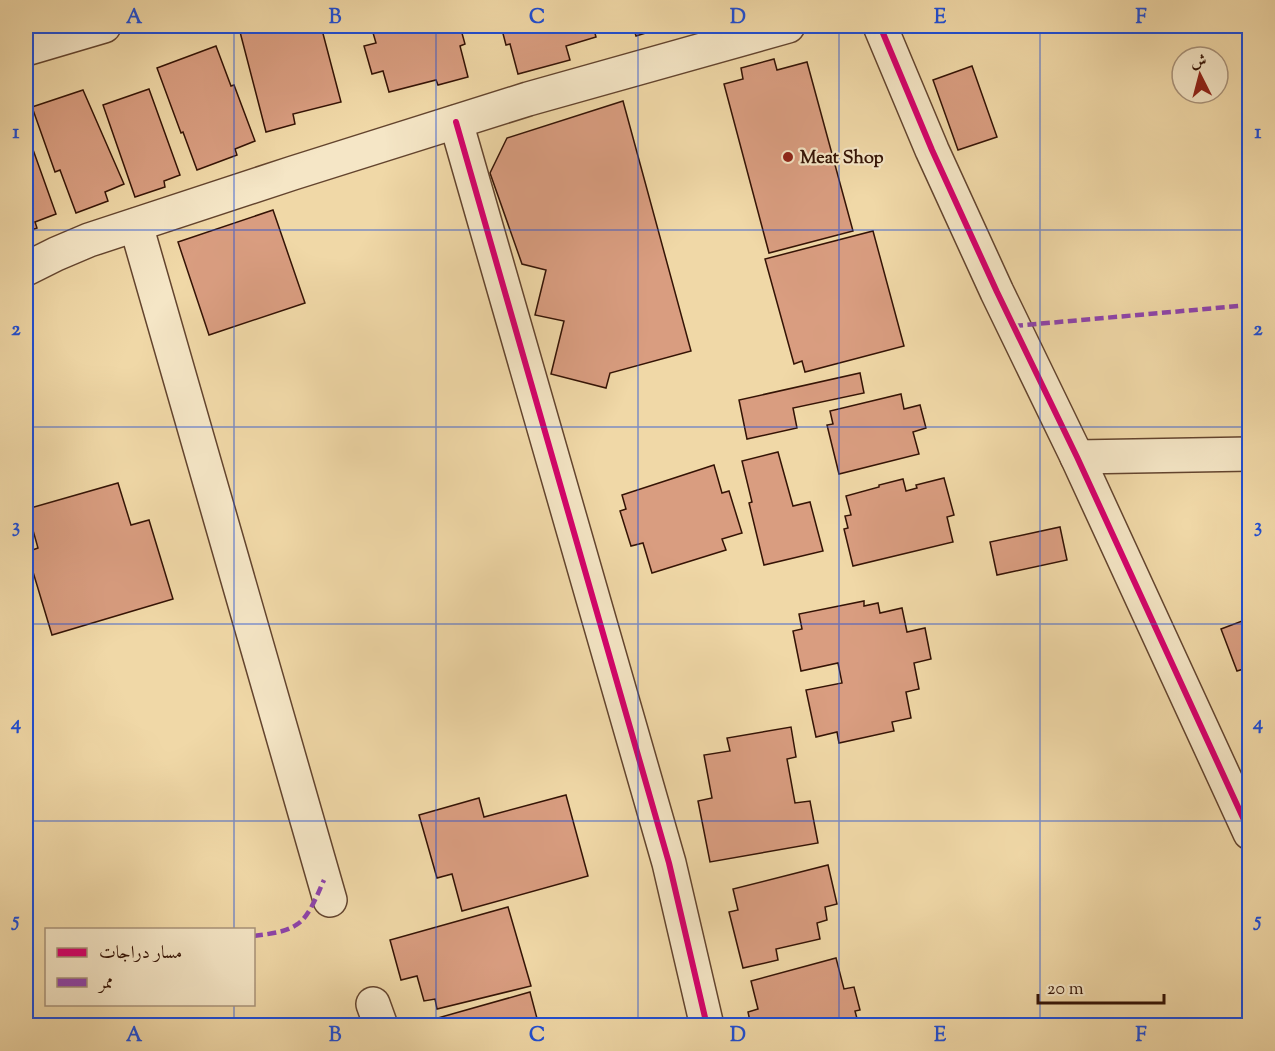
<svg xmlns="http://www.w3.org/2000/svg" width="1275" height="1051" font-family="'Sorts Mill Goudy',Amiri,serif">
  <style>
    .building { fill: #d99d80; stroke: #341305; stroke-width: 1.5 }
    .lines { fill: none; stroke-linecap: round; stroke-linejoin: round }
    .minor-casing { stroke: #63442e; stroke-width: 36 }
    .tertiary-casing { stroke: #63442e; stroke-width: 36 }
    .minor { stroke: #f5e6c6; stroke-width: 33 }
    .tertiary { stroke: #f5e6c6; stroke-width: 33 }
    .quiet { stroke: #8e44ad; stroke-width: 4.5; stroke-dasharray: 9 4.5; stroke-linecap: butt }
    .cycleway-casing { stroke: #f5e6c6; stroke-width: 10 }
    .cycleway { stroke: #d6006c; stroke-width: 6 }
    .grid { fill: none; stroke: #1d4ed8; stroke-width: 1.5; stroke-opacity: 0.55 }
    .poi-dot { fill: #8f2418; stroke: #f5e6c6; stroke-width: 2 }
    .labels { text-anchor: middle; stroke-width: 4.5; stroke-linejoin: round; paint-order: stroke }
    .poi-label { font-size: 18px; font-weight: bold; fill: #341305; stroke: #f5e6c6; text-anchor: start }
    .neatline { fill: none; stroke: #1d4ed8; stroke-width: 2 }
    .grid-label { font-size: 20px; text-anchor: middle; font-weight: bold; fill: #1d4ed8 }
  </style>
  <rect width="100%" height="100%" fill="#f0d8a7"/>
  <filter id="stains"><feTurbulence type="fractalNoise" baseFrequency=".00333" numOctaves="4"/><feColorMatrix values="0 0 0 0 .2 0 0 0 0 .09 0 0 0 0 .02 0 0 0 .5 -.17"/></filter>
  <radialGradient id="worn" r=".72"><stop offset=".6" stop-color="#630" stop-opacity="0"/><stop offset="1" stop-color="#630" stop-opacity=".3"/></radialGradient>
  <g class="building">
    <path d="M 249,26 L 321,26 L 341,102 L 293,114 L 295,124 L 266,132 L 239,28 Z"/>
    <path d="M 371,26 L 460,26 L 465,44 L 460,46 L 468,77 L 438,85 L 436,80 L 389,92 L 383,71 L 372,74 L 364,46 L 376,43 Z"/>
    <path d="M 501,26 L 593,26 L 596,37 L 566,46 L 570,60 L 518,74 L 510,44 L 506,45 Z"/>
    <path d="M 633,26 L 668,26 L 636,36 Z"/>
    <path d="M 216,46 L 231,86 L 234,85 L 255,141 L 235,149 L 237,155 L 197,170 L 183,132 L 181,133 L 157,68 Z"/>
    <path d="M 774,59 L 777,70 L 807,62 L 853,231 L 769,253 L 724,84 L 743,79 L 741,68 Z"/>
    <path d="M 972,66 L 997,137 L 958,150 L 933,80 Z"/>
    <path d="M 149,89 L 180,175 L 164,181 L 165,187 L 135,197 L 103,105 Z"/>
    <path d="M 83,90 L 124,184 L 105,192 L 108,201 L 76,213 L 60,170 L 55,172 L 32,107 Z"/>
    <path d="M 623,101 L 691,351 L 610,373 L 606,388 L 551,374 L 564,321 L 535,315 L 546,270 L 522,264 L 490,173 L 507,138 Z"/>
    <path d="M 26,130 L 56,214 L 35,222 L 37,228 L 26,232 Z"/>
    <path d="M 273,210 L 305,303 L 209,335 L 178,242 Z"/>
    <path d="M 873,231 L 904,346 L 805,372 L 802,361 L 794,364 L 765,259 Z"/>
    <path d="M 860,373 L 864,393 L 793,408 L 797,428 L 747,439 L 739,400 Z"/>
    <path d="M 901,394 L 904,409 L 920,405 L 926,428 L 913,432 L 919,454 L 839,474 L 827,425 L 833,424 L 830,411 Z"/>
    <path d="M 778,452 L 793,506 L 810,502 L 823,551 L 764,565 L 749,503 L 752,502 L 742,461 Z"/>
    <path d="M 714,465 L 722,493 L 729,491 L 742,533 L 722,539 L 726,550 L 652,573 L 643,543 L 631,546 L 620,511 L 626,509 L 622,495 Z"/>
    <path d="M 944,478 L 954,515 L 947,517 L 953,542 L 853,566 L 844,529 L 848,528 L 845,516 L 851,515 L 846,496 L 879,487 L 879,485 L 903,479 L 906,491 L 917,488 L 916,485 Z"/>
    <path d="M 118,483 L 131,525 L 149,520 L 173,599 L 52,635 L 27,552 L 38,548 L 27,509 Z"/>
    <path d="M 1060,527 L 1067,560 L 997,575 L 990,542 Z"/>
    <path d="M 864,601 L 864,606 L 878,603 L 880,613 L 902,608 L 907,632 L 925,628 L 931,659 L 914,663 L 919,689 L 906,692 L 911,718 L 892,722 L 894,731 L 839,743 L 837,732 L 816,737 L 806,690 L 842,683 L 838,663 L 801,671 L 793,631 L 802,629 L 799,614 Z"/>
    <path d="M 1250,618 L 1250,667 L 1237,671 L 1221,629 Z"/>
    <path d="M 791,727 L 796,757 L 787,759 L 795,803 L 810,801 L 818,843 L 710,862 L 698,801 L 712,798 L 704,755 L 730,751 L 727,738 Z"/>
    <path d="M 566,795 L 588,876 L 462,911 L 452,874 L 437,878 L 419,815 L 479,798 L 484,817 Z"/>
    <path d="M 828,865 L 837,904 L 825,907 L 827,920 L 817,923 L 820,939 L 776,949 L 778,960 L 743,968 L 729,912 L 738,910 L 733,889 Z"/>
    <path d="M 508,907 L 531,986 L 437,1009 L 435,999 L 424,1001 L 417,976 L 401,980 L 390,940 Z"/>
    <path d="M 836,958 L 844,989 L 854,987 L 860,1010 L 855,1011 L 859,1026 L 751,1026 L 748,1012 L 758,1009 L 751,981 Z"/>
    <path d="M 530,992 L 539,1026 L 413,1025 Z"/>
  </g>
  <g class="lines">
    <g class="minor-casing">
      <g id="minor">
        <path d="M 26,49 L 104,26"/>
        <path d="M 456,122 L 669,863 L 707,1026"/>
        <path d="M 136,225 L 330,900"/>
        <path d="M 26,269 L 56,254 L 89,240 L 293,173 L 528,99 L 788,26"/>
        <path d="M 1077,457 L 1250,454"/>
        <path d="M 373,1004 L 381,1026"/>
      </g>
    </g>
    <g class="tertiary-casing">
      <path id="tertiary" d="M 880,26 L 932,150 L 997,292 L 1077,457 L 1250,833"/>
    </g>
    <use href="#minor" class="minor"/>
    <use href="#tertiary" class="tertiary"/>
    <g class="quiet">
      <path d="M 1014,326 L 1250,305"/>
      <path d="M 254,936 C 267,934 284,933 296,925 C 309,918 318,893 324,880"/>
    </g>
    <g class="cycleway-casing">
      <g id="cycleway">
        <path d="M 880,26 L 932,150 L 997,292 L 1077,457 L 1250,833"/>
        <path d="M 456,122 L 669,863 L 707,1026"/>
      </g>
    </g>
    <use href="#cycleway" class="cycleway"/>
  </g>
  <path class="grid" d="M 234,26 L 234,930M 436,26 L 436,1026M 638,26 L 638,1026M 839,26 L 839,1026M 1040,26 L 1040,1026M 26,230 L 1250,230M 26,427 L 1250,427M 26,624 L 1250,624M 26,821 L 1250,821M 234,1004 L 234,1026"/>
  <circle class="poi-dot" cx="788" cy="157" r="6"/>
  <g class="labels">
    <g class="poi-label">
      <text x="800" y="163">Meat Shop</text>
    </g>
  </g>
  <rect width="1275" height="1051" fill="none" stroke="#f0d8a7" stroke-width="66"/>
  <rect x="45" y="928" width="210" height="78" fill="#f5e6c6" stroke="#a89279" stroke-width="1.5"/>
  <rect x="57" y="948" width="30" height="9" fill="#d6006c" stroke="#a89279" stroke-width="1.5"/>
  <text x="99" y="958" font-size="18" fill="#341305">مسار دراجات</text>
  <rect x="57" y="978" width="30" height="9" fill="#8e44ad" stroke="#a89279" stroke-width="1.5"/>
  <text x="99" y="988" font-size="18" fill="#341305">ممر</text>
  <g transform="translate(1200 75) rotate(354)"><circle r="28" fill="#f5e6c6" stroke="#a89279" stroke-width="1.5"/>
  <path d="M0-4.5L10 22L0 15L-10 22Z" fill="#8f2418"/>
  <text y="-9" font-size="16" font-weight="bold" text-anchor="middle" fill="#341305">ش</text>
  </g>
  <path d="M1038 994v9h126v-9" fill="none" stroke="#341305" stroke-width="3"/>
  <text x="1047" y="994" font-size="18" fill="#341305" stroke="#f5e6c6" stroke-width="4.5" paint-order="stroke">20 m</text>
  <rect x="33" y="33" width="1209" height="985" class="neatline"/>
  <g class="grid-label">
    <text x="134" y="23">A</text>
    <text x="335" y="23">B</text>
    <text x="537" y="23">C</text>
    <text x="738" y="23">D</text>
    <text x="940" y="23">E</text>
    <text x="1141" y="23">F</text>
    <text x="16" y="138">1</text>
    <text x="1258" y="138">1</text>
    <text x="16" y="335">2</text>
    <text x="1258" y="335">2</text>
    <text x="16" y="532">3</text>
    <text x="1258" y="532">3</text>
    <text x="16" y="729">4</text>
    <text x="1258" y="729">4</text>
    <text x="16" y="926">5</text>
    <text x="1258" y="926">5</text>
    <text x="134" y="1041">A</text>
    <text x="335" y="1041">B</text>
    <text x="537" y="1041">C</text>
    <text x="738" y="1041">D</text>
    <text x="940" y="1041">E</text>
    <text x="1141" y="1041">F</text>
  </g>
  <rect width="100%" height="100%" filter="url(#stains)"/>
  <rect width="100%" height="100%" fill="url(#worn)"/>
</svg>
